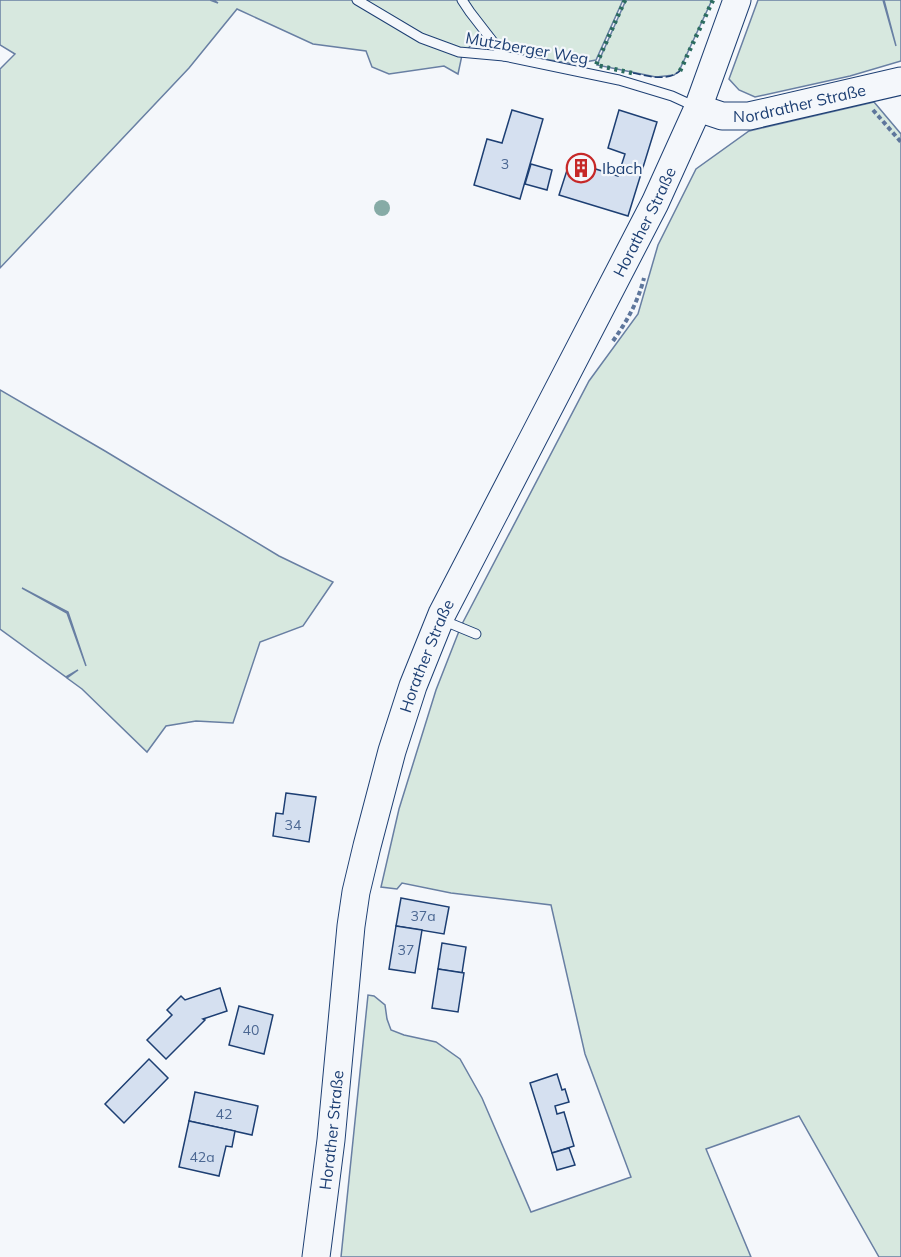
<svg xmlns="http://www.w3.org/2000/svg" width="901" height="1257" font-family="Mulish,sans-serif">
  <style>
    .green { fill: #d7e8df; stroke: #687fa3; stroke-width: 1.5; fill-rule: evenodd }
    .building { fill: #d5e0f0; stroke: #1d3f73; stroke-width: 1.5 }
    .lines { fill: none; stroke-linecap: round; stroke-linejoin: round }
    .lane-casing { stroke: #1d3f73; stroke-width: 11 }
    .secondary-casing { stroke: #1d3f73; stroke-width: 29 }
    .path { stroke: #5e769c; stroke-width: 4; stroke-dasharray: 4.5 3; stroke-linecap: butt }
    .lane { stroke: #f4f7fb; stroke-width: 9 }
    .secondary { stroke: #f4f7fb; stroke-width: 27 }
    .hedge { stroke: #2c6c60; stroke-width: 4.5; stroke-dasharray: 3 4.5; stroke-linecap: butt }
    .fence { stroke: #1d3f73; stroke-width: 1.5; stroke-dasharray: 8 3; stroke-linecap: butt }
    .tree { fill: #86aba6 }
    .labels { text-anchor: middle; stroke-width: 4.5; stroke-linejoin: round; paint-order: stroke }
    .number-label { font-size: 14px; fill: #4b6792 }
    .street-label { font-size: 16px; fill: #1d3f73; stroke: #f4f7fb }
    .poi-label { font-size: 16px; fill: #1d3f73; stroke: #f4f7fb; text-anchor: start }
  </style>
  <rect width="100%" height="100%" fill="#f4f7fb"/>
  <g class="green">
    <path d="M 0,0 L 210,0 L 218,3 L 213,0 L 466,0 L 485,30 L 462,55 L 458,74 L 444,66 L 389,74 L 372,67 L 366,51 L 313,44 L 237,9 L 189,68 L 0,268 L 0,69 L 15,54 L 0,45 Z"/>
    <path d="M 467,0 L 623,0 L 596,60 L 574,64 L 502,52 Z"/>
    <path d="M 626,0 L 712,0 L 679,71 L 674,75 L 656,77 L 597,65 Z"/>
    <path d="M 758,0 L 883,0 L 896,46 L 884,0 L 901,0 L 901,61 L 850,76 L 755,97 L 739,90 L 729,79 Z"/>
    <path d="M 874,102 L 901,134 L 901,1257 L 879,1257 L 799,1116 L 706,1149 L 751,1257 L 341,1257 L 368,995 L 374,996 L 385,1005 L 387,1019 L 391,1030 L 404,1035 L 436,1042 L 460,1059 L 482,1098 L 531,1212 L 631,1177 L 585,1054 L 551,905 L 451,893 L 402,883 L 397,889 L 381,887 L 399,809 L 436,690 L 461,626 L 589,381 L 638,314 L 658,245 L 696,169 L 749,131 Z"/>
    <path d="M 0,390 L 105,451 L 279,556 L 333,582 L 303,626 L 260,642 L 233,723 L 196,721 L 166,726 L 147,752 L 82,689 L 67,678 L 78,670 L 66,677 L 0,629 ZM 22,588 L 68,612 L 86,666 L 67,613 Z"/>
  </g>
  <g class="building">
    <path d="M 512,110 L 543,119 L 520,199 L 474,185 L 487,139 L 502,143 Z"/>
    <path d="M 619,110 L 657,122 L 628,216 L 559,195 L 570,161 L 618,176 L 625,154 L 608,148 Z"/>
    <path d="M 531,164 L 552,170 L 547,190 L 525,184 Z"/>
    <path d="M 286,793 L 316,797 L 309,842 L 273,836 L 276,813 L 283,814 Z"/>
    <path d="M 401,898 L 449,907 L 444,934 L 396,926 Z"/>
    <path d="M 396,926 L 422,930 L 415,973 L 389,969 Z"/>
    <path d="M 442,943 L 466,947 L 462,973 L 438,969 Z"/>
    <path d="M 438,969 L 464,973 L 458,1012 L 432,1008 Z"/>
    <path d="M 220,988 L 227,1011 L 203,1019 L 205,1020 L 166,1059 L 147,1040 L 172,1015 L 167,1010 L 181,996 L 185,1000 Z"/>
    <path d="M 239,1006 L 273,1015 L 264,1054 L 229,1045 Z"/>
    <path d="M 149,1059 L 168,1078 L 124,1123 L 105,1104 Z"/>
    <path d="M 557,1074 L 562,1090 L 565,1089 L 569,1102 L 555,1106 L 557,1114 L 564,1112 L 574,1146 L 552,1153 L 530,1083 Z"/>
    <path d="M 195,1092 L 258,1106 L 252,1135 L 189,1121 Z"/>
    <path d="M 189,1121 L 235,1131 L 232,1147 L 226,1146 L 219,1176 L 179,1167 Z"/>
    <path d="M 569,1148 L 575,1165 L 557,1170 L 552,1153 Z"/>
  </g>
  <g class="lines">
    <g class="lane-casing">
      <g id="lane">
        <path d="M 357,0 L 421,38 L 459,52 L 504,56 L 619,80 L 672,96 L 696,107"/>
        <path d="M 462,0 L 470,12 L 504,56"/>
        <path d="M 442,620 L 476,634"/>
      </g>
    </g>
    <g class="secondary-casing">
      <g id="secondary">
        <path id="s1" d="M 698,108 L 722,116 L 749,116 L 901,81"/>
        <path id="s2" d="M 316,1257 L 331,1140 L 351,926 L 356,892 L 367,846 L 392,751 L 413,686 L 442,614 L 655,203 L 698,108 L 737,0"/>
      </g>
    </g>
    <g class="path">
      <path d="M 873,110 L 901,142"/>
      <path d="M 613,341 C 627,321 638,302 644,278"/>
    </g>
    <use href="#lane" class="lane"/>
    <use href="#secondary" class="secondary"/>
    <g class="hedge">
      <path d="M 625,0 L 596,65 L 632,73"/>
      <path d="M 680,71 L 713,0"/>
    </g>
    <path class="fence" d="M 633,73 C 649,76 666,82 680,71"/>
  </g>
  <circle class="tree" cx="382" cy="208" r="8"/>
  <defs>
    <g id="building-ring" transform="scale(1.5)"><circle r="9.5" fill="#f4f7fb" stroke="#c62828" stroke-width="1.5"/><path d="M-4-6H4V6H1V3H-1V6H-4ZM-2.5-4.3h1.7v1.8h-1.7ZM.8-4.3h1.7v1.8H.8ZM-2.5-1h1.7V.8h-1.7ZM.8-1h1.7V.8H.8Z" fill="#c62828"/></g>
  </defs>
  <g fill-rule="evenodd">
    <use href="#building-ring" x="581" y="168"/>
  </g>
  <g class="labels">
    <g class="number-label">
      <text x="505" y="169">3</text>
      <text x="293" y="830">34</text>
      <text x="423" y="921">37a</text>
      <text x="406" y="955">37</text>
      <text x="251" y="1035">40</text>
      <text x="224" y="1119">42</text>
      <text x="202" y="1162">42a</text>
    </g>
    <g class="street-label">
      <text transform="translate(527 48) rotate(10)" y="6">Mutzberger Weg</text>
      <text dy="6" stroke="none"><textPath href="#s1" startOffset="104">Nordrather Straße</textPath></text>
      <text dy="6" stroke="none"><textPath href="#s2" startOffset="1100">Horather Straße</textPath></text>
      <text dy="6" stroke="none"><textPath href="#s2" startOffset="614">Horather Straße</textPath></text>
      <text dy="6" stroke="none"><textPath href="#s2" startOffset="128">Horather Straße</textPath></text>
    </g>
    <g class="poi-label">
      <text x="602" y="174">Ibach</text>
    </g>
  </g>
</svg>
